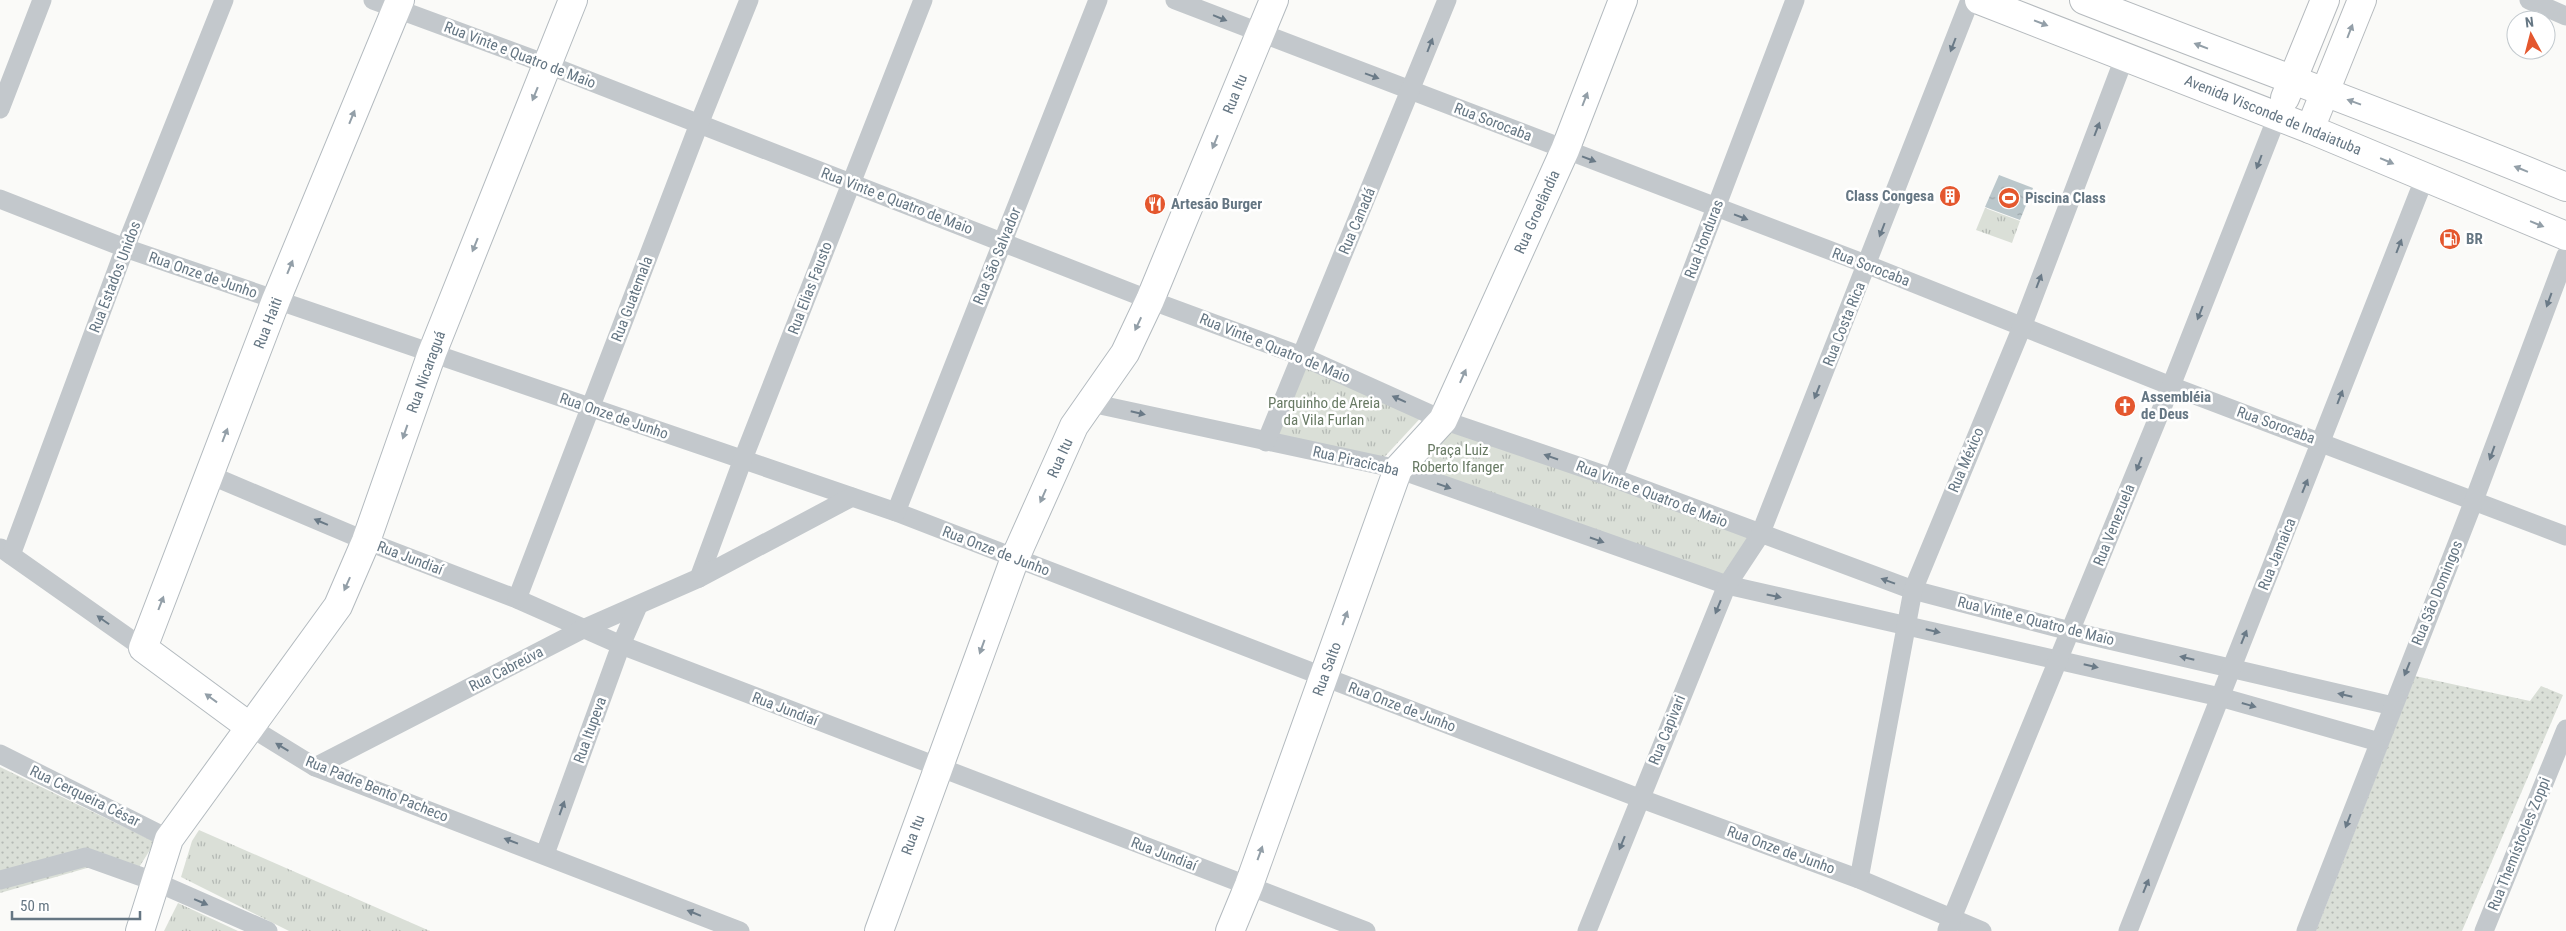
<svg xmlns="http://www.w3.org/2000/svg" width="2566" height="931" font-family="'Roboto Condensed',sans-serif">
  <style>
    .grass { fill: url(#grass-dots) }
    .park { fill: url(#park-tufts) }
    .water { fill: url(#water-ripples) }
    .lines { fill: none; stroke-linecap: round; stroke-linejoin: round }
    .secondary-casing { stroke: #b3babf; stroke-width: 30 }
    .primary-casing { stroke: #b5babe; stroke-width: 30 }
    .street { stroke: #c3c8cc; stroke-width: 19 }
    .secondary { stroke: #fff; stroke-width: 28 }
    .primary { stroke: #fff; stroke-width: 28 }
    .oneway { fill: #6a7a87 }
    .oneway2 { fill: #939fa8 }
    .labels { text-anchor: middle; stroke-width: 5; stroke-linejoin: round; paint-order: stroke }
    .street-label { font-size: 15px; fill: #657683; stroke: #fff }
    .poi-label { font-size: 15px; font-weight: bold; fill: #657683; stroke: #fff; text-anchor: start }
    .park-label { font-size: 15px; fill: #687a64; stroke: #fff }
  </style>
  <defs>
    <pattern id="grass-dots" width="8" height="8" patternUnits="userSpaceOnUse" patternTransform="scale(1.25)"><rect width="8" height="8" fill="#dadfd7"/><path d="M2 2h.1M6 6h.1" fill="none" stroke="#b4b9b4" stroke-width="1.8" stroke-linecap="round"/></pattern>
    <pattern id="park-tufts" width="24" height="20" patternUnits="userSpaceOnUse" patternTransform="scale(1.25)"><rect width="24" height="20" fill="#dadfd7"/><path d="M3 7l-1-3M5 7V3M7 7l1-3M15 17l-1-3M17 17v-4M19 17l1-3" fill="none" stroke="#b4b9b4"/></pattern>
    <pattern id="water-ripples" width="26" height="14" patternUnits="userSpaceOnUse" patternTransform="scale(1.25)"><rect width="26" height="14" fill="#bbc7cb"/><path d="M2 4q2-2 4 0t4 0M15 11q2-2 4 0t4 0" fill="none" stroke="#9ca6aa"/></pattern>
  </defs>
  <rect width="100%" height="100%" fill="#fafaf8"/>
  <g class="grass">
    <path d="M 2415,676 L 2530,701 L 2541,686 L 2563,695 L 2462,931 L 2316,931 Z"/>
    <path d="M 0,767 L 155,842 L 131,880 L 94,866 L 0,893 Z"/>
  </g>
  <g class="park">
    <path d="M 1985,208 L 2020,221 L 2012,243 L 1976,230 Z"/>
    <path d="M 1301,356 L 1427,411 L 1378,464 L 1266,442 Z"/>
    <path d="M 1443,420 L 1760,535 L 1727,585 L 1398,469 Z"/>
    <path d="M 199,830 L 430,931 L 289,931 L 181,877 L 192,841 Z"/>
    <path d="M 178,903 L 238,931 L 164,931 Z"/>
  </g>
  <path class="water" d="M 1999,175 L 2033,188 L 2020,220 L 1985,207 Z"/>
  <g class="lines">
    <g class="secondary-casing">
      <g id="secondary">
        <path d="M 250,727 L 143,648 L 276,300 L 400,0"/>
        <path d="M 140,931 L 169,839 L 338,606 L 366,541 L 432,353 L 573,0"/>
        <path d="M 879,931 L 1015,558 L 1074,426 L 1125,353 L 1150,300 L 1274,0"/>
        <path d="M 1230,931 L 1249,885 L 1398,469 L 1443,420 L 1565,150 L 1623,0"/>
      </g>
    </g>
    <g class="primary-casing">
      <g id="primary">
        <path d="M 1979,0 L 2310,129 L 2566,236"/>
        <path d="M 2084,0 C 2245,63 2407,121 2566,187"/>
        <path d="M 2285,98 L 2325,0"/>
        <path d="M 2310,129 L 2362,0"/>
      </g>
    </g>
    <g class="street">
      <path d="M 373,0 L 546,64 L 1150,300 L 1301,356 L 1443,420 L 1613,478 L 1913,590 L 2070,631 L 2393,706"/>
      <path d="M 1175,0 L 1868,265 L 2171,386 L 2566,536"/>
      <path d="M 2529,0 L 2566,16"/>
      <path d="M 0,109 L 42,0"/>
      <path d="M 0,199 L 125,248 L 896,512 L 1639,798 L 1859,879 L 1982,931"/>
      <path d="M 1091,403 L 1398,469 L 1727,585 L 2220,697 L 2379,742"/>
      <path d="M 1266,442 L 1447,0"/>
      <path d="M 210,475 L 366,541 L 517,599 L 621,645 L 1366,931"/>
      <path d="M 1613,478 L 1795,0"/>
      <path d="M 896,512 L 1098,0"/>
      <path d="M 1,548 L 143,648"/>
      <path d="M 11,555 L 125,248 L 224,0"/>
      <path d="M 699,578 L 743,459 L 923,0"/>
      <path d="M 517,599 L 699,124 L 749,0"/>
      <path d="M 250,727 L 315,767 L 740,931"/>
      <path d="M 0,754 L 169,839"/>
      <path d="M 315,767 L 583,629 L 699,578 L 852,497"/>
      <path d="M 545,854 L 621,645 L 638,606"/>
      <path d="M 1859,879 L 1913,590 L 2022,327 L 2125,56"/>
      <path d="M 0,880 L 86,857 L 156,882 L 268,931"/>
      <path d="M 1947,930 L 2171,386 L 2277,117"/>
      <path d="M 1587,931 L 1727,585 L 1760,535 L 1970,0"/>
      <path d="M 2128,931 L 2425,177"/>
      <path d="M 2306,931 L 2473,503 L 2566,255"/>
      <path d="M 2484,931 L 2566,729"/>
    </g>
    <use href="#secondary" class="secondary"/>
    <use href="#primary" class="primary"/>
  </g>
  <defs><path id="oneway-solid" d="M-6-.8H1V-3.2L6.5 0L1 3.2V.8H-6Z" transform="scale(1.25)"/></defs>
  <g class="oneway">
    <use href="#oneway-solid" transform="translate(1220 18) rotate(22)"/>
    <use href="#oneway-solid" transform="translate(1430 45) rotate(-69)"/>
    <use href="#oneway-solid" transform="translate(1953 45) rotate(111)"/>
    <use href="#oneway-solid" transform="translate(1372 76) rotate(20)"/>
    <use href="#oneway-solid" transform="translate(2097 129) rotate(-69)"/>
    <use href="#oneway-solid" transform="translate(1589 159) rotate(21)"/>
    <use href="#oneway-solid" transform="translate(2259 162) rotate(111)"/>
    <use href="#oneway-solid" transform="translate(1741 217) rotate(21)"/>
    <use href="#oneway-solid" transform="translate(1882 230) rotate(111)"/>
    <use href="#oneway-solid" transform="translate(2399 246) rotate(-69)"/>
    <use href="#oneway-solid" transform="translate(2039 281) rotate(-69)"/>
    <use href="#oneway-solid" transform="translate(2549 300) rotate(110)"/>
    <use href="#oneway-solid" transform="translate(2200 313) rotate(111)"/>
    <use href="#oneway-solid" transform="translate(1817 392) rotate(112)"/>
    <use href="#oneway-solid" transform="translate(2340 397) rotate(-69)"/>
    <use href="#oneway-solid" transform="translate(1399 399) rotate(-156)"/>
    <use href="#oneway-solid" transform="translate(1138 413) rotate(13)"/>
    <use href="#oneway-solid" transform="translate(2492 453) rotate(110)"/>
    <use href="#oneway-solid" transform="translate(1551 457) rotate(-161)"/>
    <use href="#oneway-solid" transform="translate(2139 464) rotate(112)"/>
    <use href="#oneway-solid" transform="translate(1444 486) rotate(19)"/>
    <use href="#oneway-solid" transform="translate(2305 486) rotate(-68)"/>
    <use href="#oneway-solid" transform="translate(321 522) rotate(-157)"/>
    <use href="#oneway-solid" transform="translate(1597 540) rotate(19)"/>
    <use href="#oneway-solid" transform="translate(1888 581) rotate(-160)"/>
    <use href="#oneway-solid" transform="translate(1774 596) rotate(12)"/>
    <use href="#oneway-solid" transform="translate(1718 607) rotate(112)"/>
    <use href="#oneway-solid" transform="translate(103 620) rotate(-145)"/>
    <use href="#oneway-solid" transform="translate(1933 631) rotate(13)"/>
    <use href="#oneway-solid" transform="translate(2244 637) rotate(-68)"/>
    <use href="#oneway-solid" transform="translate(2187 658) rotate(-167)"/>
    <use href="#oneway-solid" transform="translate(2091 666) rotate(13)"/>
    <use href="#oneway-solid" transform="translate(2407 669) rotate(112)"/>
    <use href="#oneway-solid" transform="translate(2345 695) rotate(-167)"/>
    <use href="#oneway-solid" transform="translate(2249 705) rotate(16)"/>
    <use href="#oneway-solid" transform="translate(282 747) rotate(-149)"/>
    <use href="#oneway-solid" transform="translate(562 808) rotate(-70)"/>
    <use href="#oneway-solid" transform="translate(2348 821) rotate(111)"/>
    <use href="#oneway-solid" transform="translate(511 841) rotate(-159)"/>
    <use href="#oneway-solid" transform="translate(1622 843) rotate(112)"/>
    <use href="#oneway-solid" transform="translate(2146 886) rotate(-68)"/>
    <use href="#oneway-solid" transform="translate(201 902) rotate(23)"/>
    <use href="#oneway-solid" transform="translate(694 913) rotate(-158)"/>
  </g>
  <g class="oneway2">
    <use href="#oneway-solid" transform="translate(2041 23) rotate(21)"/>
    <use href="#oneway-solid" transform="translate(2350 31) rotate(-69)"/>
    <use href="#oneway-solid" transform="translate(2201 46) rotate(-159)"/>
    <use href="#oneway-solid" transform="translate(535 94) rotate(112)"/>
    <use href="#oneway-solid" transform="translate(1585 99) rotate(-69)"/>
    <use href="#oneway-solid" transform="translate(2354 102) rotate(-160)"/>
    <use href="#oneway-solid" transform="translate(352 117) rotate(-68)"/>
    <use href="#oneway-solid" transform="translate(1215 142) rotate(112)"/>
    <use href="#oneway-solid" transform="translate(2387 161) rotate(23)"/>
    <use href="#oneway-solid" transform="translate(2521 169) rotate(-158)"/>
    <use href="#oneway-solid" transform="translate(2537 224) rotate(22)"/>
    <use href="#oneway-solid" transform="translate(475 245) rotate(112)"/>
    <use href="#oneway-solid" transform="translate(290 267) rotate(-68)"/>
    <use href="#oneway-solid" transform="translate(1138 324) rotate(115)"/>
    <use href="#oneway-solid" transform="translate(1463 376) rotate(-66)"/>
    <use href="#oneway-solid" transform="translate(405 432) rotate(109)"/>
    <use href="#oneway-solid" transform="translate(225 435) rotate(-69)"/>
    <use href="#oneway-solid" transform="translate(1043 496) rotate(114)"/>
    <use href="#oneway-solid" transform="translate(347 584) rotate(114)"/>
    <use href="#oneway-solid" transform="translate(161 603) rotate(-69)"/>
    <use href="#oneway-solid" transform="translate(1345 618) rotate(-70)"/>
    <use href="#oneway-solid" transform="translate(982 647) rotate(110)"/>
    <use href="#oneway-solid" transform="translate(211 698) rotate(-144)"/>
    <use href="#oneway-solid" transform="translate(1260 853) rotate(-70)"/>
  </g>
  <defs>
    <g id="building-disc" transform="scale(1.125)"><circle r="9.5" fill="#e4572e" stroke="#fff"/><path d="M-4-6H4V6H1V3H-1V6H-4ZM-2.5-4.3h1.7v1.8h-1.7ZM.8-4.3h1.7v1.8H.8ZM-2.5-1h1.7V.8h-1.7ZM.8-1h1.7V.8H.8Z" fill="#fff"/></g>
    <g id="stadium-disc" transform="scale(1.125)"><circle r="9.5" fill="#e4572e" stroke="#fff"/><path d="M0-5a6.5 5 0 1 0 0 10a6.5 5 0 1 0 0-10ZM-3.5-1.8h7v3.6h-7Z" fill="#fff"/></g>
    <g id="restaurant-disc" transform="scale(1.125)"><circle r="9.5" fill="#e4572e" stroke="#fff"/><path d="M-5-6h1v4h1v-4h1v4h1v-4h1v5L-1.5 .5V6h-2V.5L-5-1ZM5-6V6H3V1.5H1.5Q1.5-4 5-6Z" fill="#fff"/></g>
    <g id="fuel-disc" transform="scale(1.125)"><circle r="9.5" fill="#e4572e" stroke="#fff"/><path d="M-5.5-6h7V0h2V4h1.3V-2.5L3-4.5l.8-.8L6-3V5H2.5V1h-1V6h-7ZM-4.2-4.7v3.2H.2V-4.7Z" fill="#fff"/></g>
    <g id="church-disc" transform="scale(1.125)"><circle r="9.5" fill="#e4572e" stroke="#fff"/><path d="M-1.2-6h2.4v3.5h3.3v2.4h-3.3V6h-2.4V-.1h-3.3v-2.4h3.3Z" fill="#fff"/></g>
  </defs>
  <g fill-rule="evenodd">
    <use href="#building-disc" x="1950" y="196"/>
    <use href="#stadium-disc" x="2009" y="198"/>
    <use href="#restaurant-disc" x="1155" y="204"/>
    <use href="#fuel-disc" x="2450" y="239"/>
    <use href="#church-disc" x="2125" y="406"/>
  </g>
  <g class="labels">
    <g class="street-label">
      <text transform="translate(520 55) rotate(21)" y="5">Rua Vinte e Quatro de Maio</text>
      <text transform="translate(1235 94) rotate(-68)" y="5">Rua Itu</text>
      <text transform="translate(2273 115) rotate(22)" y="5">Avenida Visconde de Indaiatuba</text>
      <text transform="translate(1493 122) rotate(21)" y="5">Rua Sorocaba</text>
      <text transform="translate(897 201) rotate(21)" y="5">Rua Vinte e Quatro de Maio</text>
      <text transform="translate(1537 212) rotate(-66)" y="5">Rua Groelândia</text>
      <text transform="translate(1357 221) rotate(-67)" y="5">Rua Canadá</text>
      <text transform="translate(1704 239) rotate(-69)" y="5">Rua Honduras</text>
      <text transform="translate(997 256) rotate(-68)" y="5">Rua São Salvador</text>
      <text transform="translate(1871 267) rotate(21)" y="5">Rua Sorocaba</text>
      <text transform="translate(203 275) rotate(19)" y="5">Rua Onze de Junho</text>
      <text transform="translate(115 277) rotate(-69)" y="5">Rua Estados Unidos</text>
      <text transform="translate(810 288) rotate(-69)" y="5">Rua Elias Fausto</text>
      <text transform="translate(632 299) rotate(-69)" y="5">Rua Guatemala</text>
      <text transform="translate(268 323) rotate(-69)" y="5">Rua Haiti</text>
      <text transform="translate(1844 324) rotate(-68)" y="5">Rua Costa Rica</text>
      <text transform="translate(1275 348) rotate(22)" y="5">Rua Vinte e Quatro de Maio</text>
      <text transform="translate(426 372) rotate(-70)" y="5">Rua Nicaraguá</text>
      <text transform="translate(614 416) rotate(19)" y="5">Rua Onze de Junho</text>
      <text transform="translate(2276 425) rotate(20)" y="5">Rua Sorocaba</text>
      <text transform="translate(1060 458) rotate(-66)" y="5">Rua Itu</text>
      <text transform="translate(1966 460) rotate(-67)" y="5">Rua México</text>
      <text transform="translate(1356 461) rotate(13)" y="5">Rua Piracicaba</text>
      <text transform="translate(1652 494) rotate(21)" y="5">Rua Vinte e Quatro de Maio</text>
      <text transform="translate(2114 525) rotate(-68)" y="5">Rua Venezuela</text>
      <text transform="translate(996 551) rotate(21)" y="5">Rua Onze de Junho</text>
      <text transform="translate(2277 554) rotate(-68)" y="5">Rua Jamaica</text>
      <text transform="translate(410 558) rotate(21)" y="5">Rua Jundiaí</text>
      <text transform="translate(2437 593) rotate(-68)" y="5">Rua São Domingos</text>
      <text transform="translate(2036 621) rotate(14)" y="5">Rua Vinte e Quatro de Maio</text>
      <text transform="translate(506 669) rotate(-27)" y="5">Rua Cabreúva</text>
      <text transform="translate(1327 669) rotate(-70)" y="5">Rua Salto</text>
      <text transform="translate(1402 707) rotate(21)" y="5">Rua Onze de Junho</text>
      <text transform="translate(785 709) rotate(21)" y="5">Rua Jundiaí</text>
      <text transform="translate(590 730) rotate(-70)" y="5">Rua Itupeva</text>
      <text transform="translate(1667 730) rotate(-68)" y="5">Rua Capivari</text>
      <text transform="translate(377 789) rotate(22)" y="5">Rua Padre Bento Pacheco</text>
      <text transform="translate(85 796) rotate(26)" y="5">Rua Cerqueira César</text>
      <text transform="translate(913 835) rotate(-70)" y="5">Rua Itu</text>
      <text transform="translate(2519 844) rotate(-68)" y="5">Rua Themístocles Zoppi</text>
      <text transform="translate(1781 850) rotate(20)" y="5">Rua Onze de Junho</text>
      <text transform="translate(1164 854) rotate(21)" y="5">Rua Jundiaí</text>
    </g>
    <g class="poi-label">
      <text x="1934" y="201" text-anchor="end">Class Congesa</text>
      <text x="2025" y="203">Piscina Class</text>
      <text x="1171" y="209">Artesão Burger</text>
      <text x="2466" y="244">BR</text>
      <text x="2141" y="402">Assembléia<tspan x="2141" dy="17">de Deus</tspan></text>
    </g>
    <g class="park-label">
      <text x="1324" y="408">Parquinho de Areia<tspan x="1324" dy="17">da Vila Furlan</tspan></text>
      <text x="1458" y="455">Praça Luiz<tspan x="1458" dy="17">Roberto Ifanger</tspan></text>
    </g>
  </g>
  <g transform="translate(2531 35) rotate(353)"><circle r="24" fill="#ffffff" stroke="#c1c8cd"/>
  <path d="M0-4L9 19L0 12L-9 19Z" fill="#e4572e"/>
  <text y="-8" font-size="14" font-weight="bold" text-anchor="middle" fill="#657683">N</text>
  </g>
  <path d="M12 911v8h128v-8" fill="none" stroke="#657683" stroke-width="2.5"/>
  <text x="20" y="911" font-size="15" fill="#657683" stroke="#ffffff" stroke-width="4" paint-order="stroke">50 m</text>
</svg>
